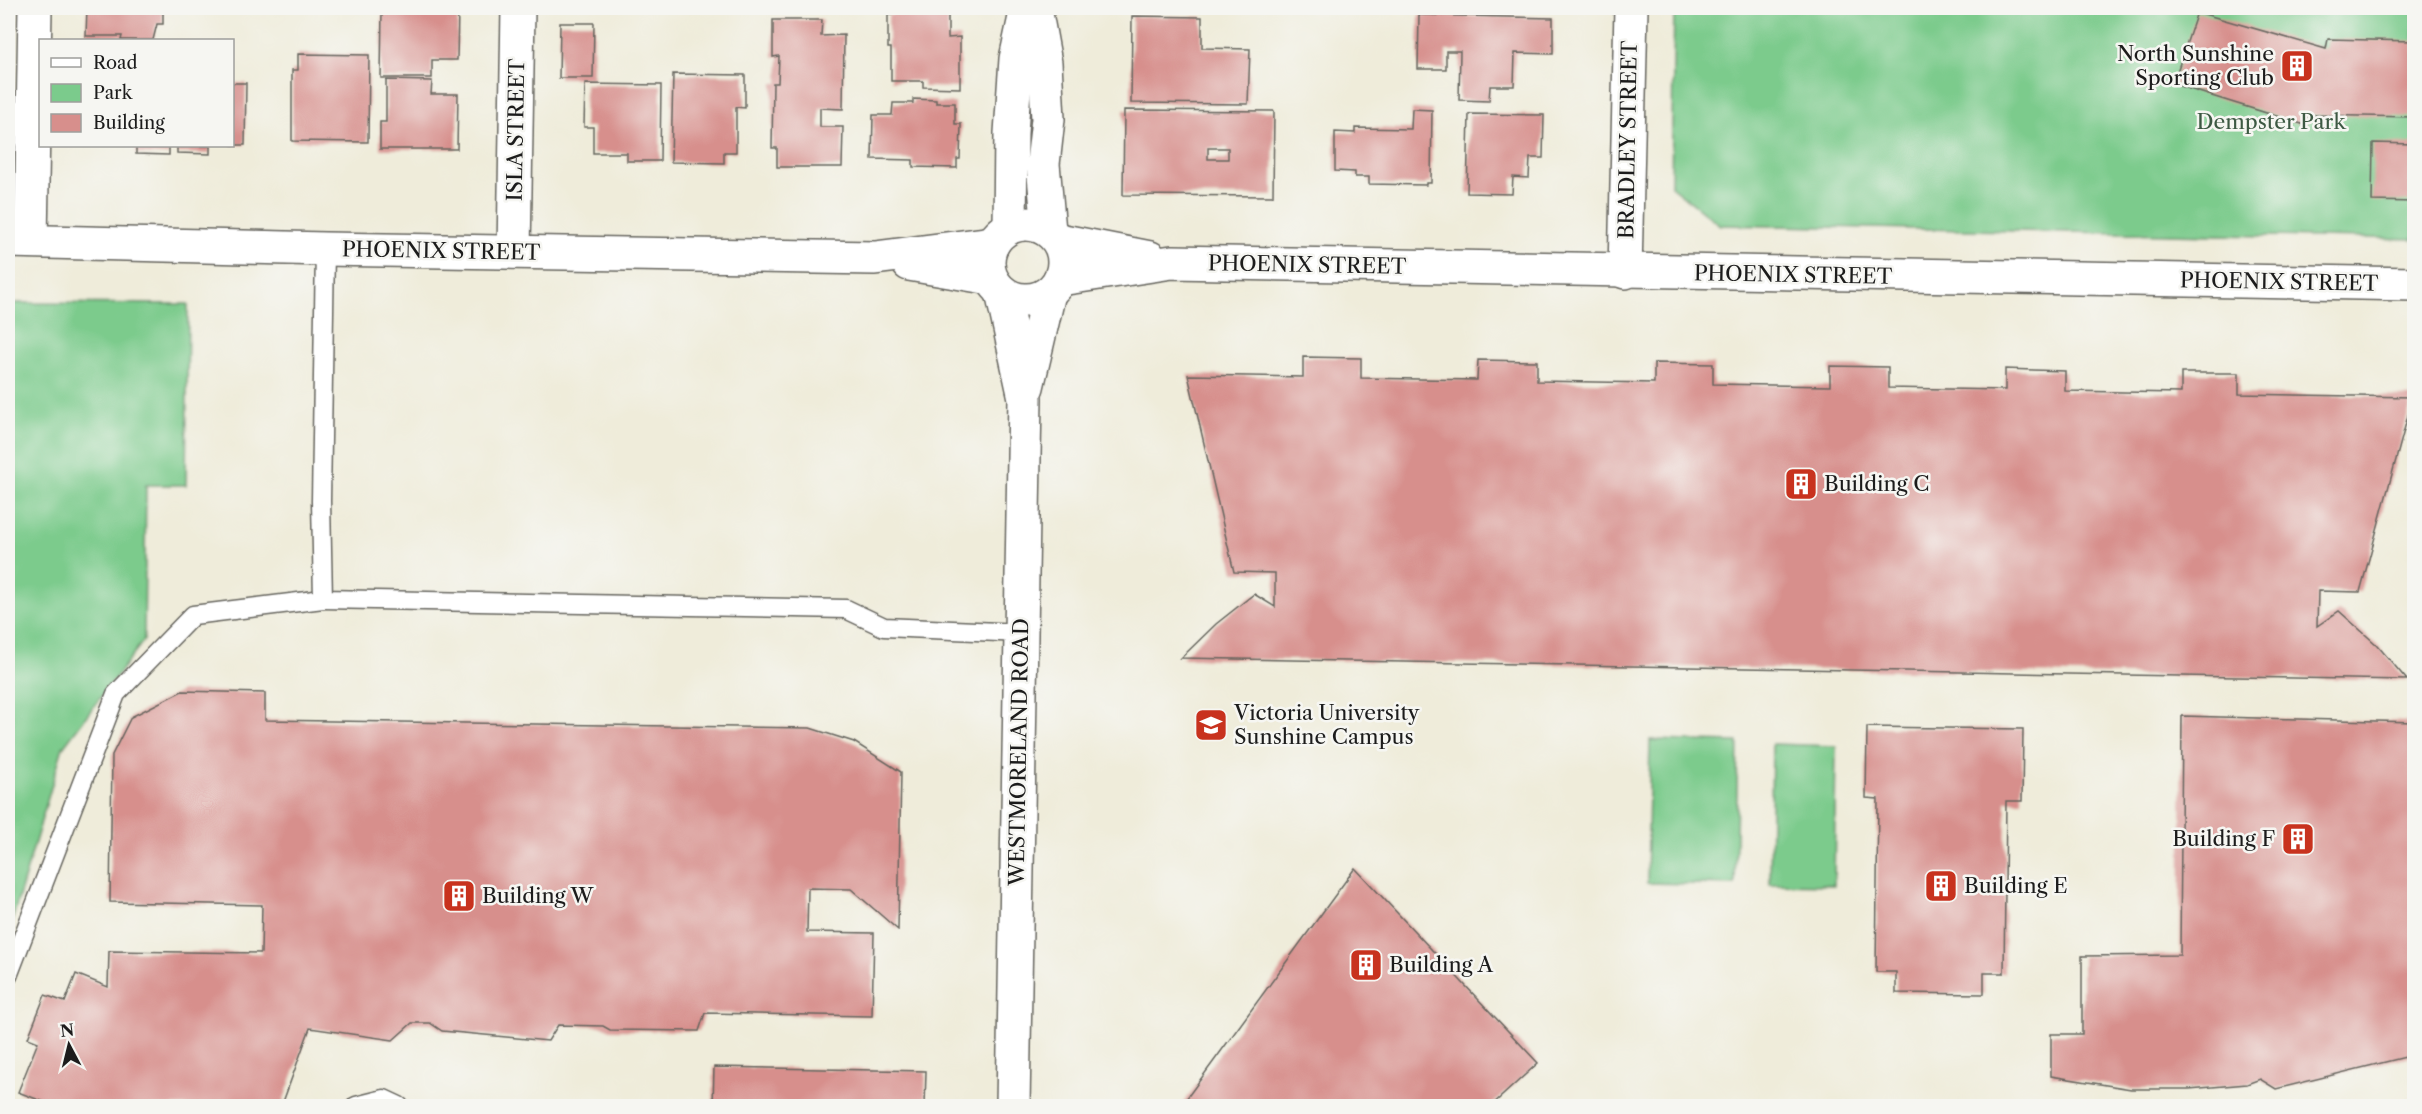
<svg xmlns="http://www.w3.org/2000/svg" width="2422" height="1114" font-family="'Libre Caslon Text',serif">
  <style>
    .green { fill: #7bcb8c; stroke: #4c7454; stroke-width: 1.5 }
    .building { fill: #d78f8c; fill-rule: evenodd }
    .lines { fill: none; stroke-linecap: round; stroke-linejoin: round }
    .service-casing { stroke: #66655e; stroke-width: 21 }
    .minor-casing { stroke: #66655e; stroke-width: 36 }
    .tertiary-casing { stroke: #66655e; stroke-width: 36 }
    .service { stroke: #fff; stroke-width: 18 }
    .minor { stroke: #fff; stroke-width: 33 }
    .tertiary { stroke: #fff; stroke-width: 33 }
    .labels { text-anchor: middle; stroke-width: 5; stroke-linejoin: round; paint-order: stroke }
    .poi-label { font-size: 21px; fill: #1c1c1c; stroke: #f6f6f2; text-anchor: start }
    .park-label { font-size: 21px; fill: #3d5943; stroke: #f6f6f2 }
    .street-label { font-size: 21px; fill: #1c1c1c; stroke: #f6f6f2 }
  </style>
  <rect width="100%" height="100%" fill="#f6f6f2"/>
  <filter id="ink" filterUnits="userSpaceOnUse"><feTurbulence type="fractalNoise" baseFrequency=".0167" numOctaves="2"/><feDisplacementMap in="SourceGraphic" scale="12" xChannelSelector="R" yChannelSelector="G"/><feConvolveMatrix kernelMatrix="1 2 1 2 8 2 1 2 1" color-interpolation-filters="sRGB"/></filter>
  <filter id="wash" filterUnits="userSpaceOnUse"><feTurbulence type="fractalNoise" baseFrequency=".008" numOctaves="4" result="noise"/><feDisplacementMap in="SourceGraphic" scale="24" xChannelSelector="R" yChannelSelector="G"/><feGaussianBlur stdDeviation="1.35" result="paint"/><feColorMatrix in="noise" values="0 0 0 0 0 0 0 0 0 0 0 0 0 0 0 0 0 1.4 0 .05"/><feComposite in="paint" operator="in"/></filter>
  <g filter="url(#wash)">
    <rect width="100%" height="100%" fill="#efecda"/>
    <g class="green">
      <path d="M 1674,8 L 2414,8 L 2414,239 L 1720,225 L 1671,186 Z"/>
      <path d="M 8,303 L 188,304 L 186,485 L 146,485 L 144,640 L 63,747 L 8,934 Z"/>
      <path d="M 1650,740 L 1738,742 L 1735,885 L 1647,883 Z"/>
      <path d="M 1772,744 L 1836,746 L 1834,885 L 1770,884 Z"/>
    </g>
    <g id="blocks">
      <g class="building">
        <path d="M 87,8 L 163,8 L 163,24 L 157,24 L 153,40 L 121,40 L 122,36 L 86,36 Z"/>
        <path d="M 382,8 L 458,8 L 457,60 L 432,60 L 432,78 L 381,78 Z"/>
        <path d="M 892,9 L 948,10 L 948,38 L 960,37 L 960,88 L 923,87 L 923,81 L 891,81 L 891,48 L 888,48 L 888,15 L 892,15 Z"/>
        <path d="M 2197,12 L 2326,49 L 2328,39 L 2414,41 L 2414,117 L 2308,115 L 2305,125 L 2173,84 Z"/>
        <path d="M 1419,15 L 1553,18 L 1553,54 L 1515,53 L 1514,86 L 1490,86 L 1489,101 L 1459,100 L 1460,51 L 1446,51 L 1446,69 L 1418,69 Z"/>
        <path d="M 1132,16 L 1202,17 L 1202,48 L 1250,49 L 1248,104 L 1131,103 Z"/>
        <path d="M 773,20 L 822,20 L 821,36 L 844,35 L 843,109 L 820,108 L 820,127 L 843,127 L 842,167 L 777,167 L 777,148 L 772,148 L 773,83 L 778,83 L 779,56 L 773,57 Z"/>
        <path d="M 560,23 L 594,23 L 593,78 L 559,78 Z"/>
        <path d="M 298,54 L 369,55 L 368,142 L 292,141 L 292,70 L 298,70 Z"/>
        <path d="M 673,74 L 745,75 L 745,108 L 736,107 L 736,152 L 724,152 L 724,163 L 671,162 Z"/>
        <path d="M 386,80 L 432,81 L 431,94 L 458,94 L 457,149 L 380,149 L 380,122 L 386,122 Z"/>
        <path d="M 232,83 L 246,83 L 245,145 L 232,145 Z"/>
        <path d="M 585,84 L 661,85 L 660,161 L 627,161 L 627,153 L 593,153 L 593,127 L 584,127 Z"/>
        <path d="M 913,99 L 936,100 L 936,103 L 955,103 L 955,124 L 961,124 L 960,159 L 957,159 L 957,168 L 913,167 L 913,160 L 872,159 L 873,115 L 892,115 L 893,103 L 913,103 Z"/>
        <path d="M 1412,109 L 1432,110 L 1431,183 L 1426,183 L 1426,185 L 1369,184 L 1369,177 L 1355,177 L 1355,172 L 1335,171 L 1335,132 L 1355,133 L 1355,128 L 1411,129 Z"/>
        <path d="M 1124,110 L 1274,111 L 1273,196 L 1123,195 ZM 1208,148 L 1228,148 L 1228,159 L 1208,159 Z"/>
        <path d="M 1469,114 L 1544,115 L 1543,158 L 1530,158 L 1529,178 L 1513,177 L 1512,194 L 1467,193 Z"/>
        <path d="M 2373,143 L 2414,144 L 2414,202 L 2372,201 Z"/>
        <path d="M 136,146 L 169,146 L 169,155 L 136,154 Z"/>
        <path d="M 177,146 L 210,146 L 210,154 L 177,153 Z"/>
        <path d="M 1303,357 L 1361,358 L 1361,378 L 1477,380 L 1478,360 L 1537,361 L 1537,381 L 1654,383 L 1654,363 L 1713,364 L 1713,384 L 1830,386 L 1830,366 L 1888,367 L 1888,388 L 2005,390 L 2005,369 L 2065,371 L 2065,391 L 2181,393 L 2181,373 L 2239,373 L 2239,394 L 2413,397 L 2360,592 L 2318,591 L 2317,626 L 2339,611 L 2377,645 L 2407,680 L 1181,658 L 1216,624 L 1254,594 L 1275,607 L 1275,573 L 1234,572 L 1188,375 L 1303,377 Z"/>
        <path d="M 182,691 L 265,693 L 265,720 L 810,728 L 854,742 L 901,772 L 898,930 L 851,889 L 808,888 L 807,932 L 874,933 L 872,1016 L 705,1013 L 699,1031 L 610,1030 L 603,1026 L 558,1025 L 548,1041 L 442,1031 L 430,1023 L 412,1023 L 393,1040 L 310,1028 L 283,1102 L 290,1106 L 55,1106 L 18,1092 L 38,1042 L 28,1038 L 45,995 L 65,1002 L 76,974 L 108,987 L 109,951 L 261,953 L 262,905 L 110,902 L 112,755 L 131,717 Z"/>
        <path d="M 2182,716 L 2414,722 L 2414,1055 L 2276,1089 L 2260,1079 L 2247,1084 L 2189,1089 L 2131,1089 L 2051,1076 L 2051,1034 L 2082,1034 L 2082,956 L 2180,955 Z"/>
        <path d="M 1867,727 L 2023,729 L 2022,801 L 2006,801 L 2004,973 L 1984,973 L 1984,994 L 1896,993 L 1896,972 L 1876,972 L 1878,799 L 1866,798 Z"/>
        <path d="M 1355,868 L 1538,1063 L 1491,1106 L 1181,1106 Z"/>
        <path d="M 714,1067 L 926,1071 L 925,1106 L 713,1106 Z"/>
      </g>
    </g>
  </g>
  <g filter="url(#ink)">
    <use href="#blocks" fill-opacity="0" stroke="#66655e" stroke-width="1.5"/>
    <g class="lines">
      <g class="service-casing">
        <g id="service">
          <path d="M 325,249 L 321,501 L 323,599 L 846,609 L 884,627 L 1022,633"/>
          <path d="M 8,976 L 116,694 L 193,615 L 323,599"/>
          <path d="M 356,1106 L 384,1099 L 399,1106"/>
        </g>
      </g>
      <g class="minor-casing">
        <g id="minor">
          <path d="M 31,241 L 35,8"/>
          <path d="M 514,252 L 518,8"/>
          <path d="M 1625,272 L 1631,8"/>
        </g>
      </g>
      <g class="tertiary-casing">
        <g id="tertiary">
          <path d="M 1035,8 L 1045,63 L 1048,119 L 1043,164 L 1049,231"/>
          <circle cx="1026" cy="262" r="38"/>
          <path d="M 1010,227 L 1011,133 L 1016,59 L 1027,8"/>
          <path d="M 1058,240 L 1150,258"/>
          <path d="M 8,241 L 325,249 L 875,258 L 993,243"/>
          <path d="M 909,264 L 991,278"/>
          <path d="M 1060,279 L 1172,262 L 2414,284"/>
          <path d="M 1002,292 L 1025,398 L 1013,1106"/>
          <path d="M 1027,387 L 1049,293"/>
        </g>
      </g>
      <use href="#service" class="service"/>
      <use href="#minor" class="minor"/>
      <use href="#tertiary" class="tertiary"/>
    </g>
  </g>
  <defs>
    <g id="building-square" transform="scale(1.725)"><rect x="-9" y="-9" width="18" height="18" rx="4" fill="#c8321e" stroke="#f6f6f2"/><path d="M-4-6H4V6H1V3H-1V6H-4ZM-2.5-4.3h1.7v1.8h-1.7ZM.8-4.3h1.7v1.8H.8ZM-2.5-1h1.7V.8h-1.7ZM.8-1h1.7V.8H.8Z" fill="#fff"/></g>
    <g id="university-square" transform="scale(1.725)"><rect x="-9" y="-9" width="18" height="18" rx="4" fill="#c8321e" stroke="#f6f6f2"/><path d="M0-5L7-2L0 1L-7-2ZM-4 1L0 2.5L4 1V4Q0 6-4 4Z" fill="#fff"/></g>
  </defs>
  <g fill-rule="evenodd">
    <use href="#building-square" x="2297" y="66"/>
    <use href="#building-square" x="1801" y="484"/>
    <use href="#university-square" x="1211" y="725"/>
    <use href="#building-square" x="2298" y="839"/>
    <use href="#building-square" x="1941" y="886"/>
    <use href="#building-square" x="459" y="896"/>
    <use href="#building-square" x="1366" y="965"/>
  </g>
  <g class="labels">
    <g class="poi-label">
      <text x="2274" y="61" text-anchor="end">North Sunshine<tspan x="2274" dy="24">Sporting Club</tspan></text>
      <text x="1824" y="491">Building C</text>
      <text x="1234" y="720">Victoria University<tspan x="1234" dy="24">Sunshine Campus</tspan></text>
      <text x="2275" y="846" text-anchor="end">Building F</text>
      <text x="1964" y="893">Building E</text>
      <text x="482" y="903">Building W</text>
      <text x="1389" y="972">Building A</text>
    </g>
    <g class="park-label">
      <text x="2271" y="129">Dempster Park</text>
    </g>
    <g class="street-label">
      <text transform="translate(516 130) rotate(-89)" y="7">ISLA STREET</text>
      <text transform="translate(1628 140) rotate(-89)" y="7">BRADLEY STREET</text>
      <text transform="translate(441 251) rotate(1)" y="7">PHOENIX STREET</text>
      <text transform="translate(1307 265) rotate(1)" y="7">PHOENIX STREET</text>
      <text transform="translate(1793 275) rotate(1)" y="7">PHOENIX STREET</text>
      <text transform="translate(2279 282) rotate(1)" y="7">PHOENIX STREET</text>
      <text transform="translate(1019 752) rotate(-89)" y="7">WESTMORELAND ROAD</text>
    </g>
  </g>
  <rect width="2422" height="1114" fill="none" stroke="#f6f6f2" stroke-width="30"/>
  <rect x="39" y="39" width="195" height="108" fill="#f6f6f2" stroke="#9f9f9c" stroke-width="1.5"/>
  <rect x="51" y="58" width="30" height="9" fill="#ffffff" stroke="#9f9f9c" stroke-width="1.5"/>
  <text x="93" y="69" font-size="18" fill="#1c1c1c">Road</text>
  <rect x="51" y="84" width="30" height="18" fill="#7bcb8c" stroke="#9f9f9c" stroke-width="1.5"/>
  <text x="93" y="99" font-size="18" fill="#1c1c1c">Park</text>
  <rect x="51" y="114" width="30" height="18" fill="#d78f8c" stroke="#9f9f9c" stroke-width="1.5"/>
  <text x="93" y="129" font-size="18" fill="#1c1c1c">Building</text>
  <g transform="translate(69 1045) rotate(353)" stroke="#f6f6f2" stroke-width="4.5" paint-order="stroke">
  <path d="M0-4.5L10 22L0 15L-10 22Z" fill="#1c1c1c"/>
  <text y="-9" font-size="16" font-weight="bold" text-anchor="middle" fill="#1c1c1c">N</text>
  </g>
</svg>
